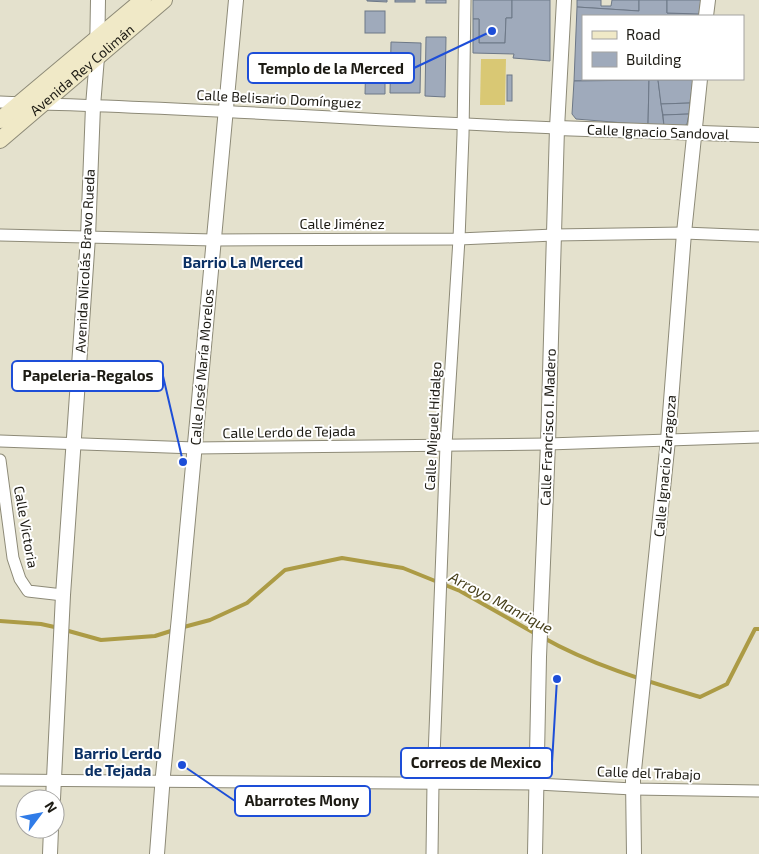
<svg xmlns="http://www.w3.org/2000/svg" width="759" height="854" font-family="'Exo 2',sans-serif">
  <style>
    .green { fill: #d9c874 }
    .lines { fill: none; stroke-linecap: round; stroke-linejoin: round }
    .stream { stroke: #ac9b45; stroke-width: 4 }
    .building { fill: #9faabb; stroke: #6d7887 }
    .minor-casing { stroke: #8d8a77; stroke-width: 13 }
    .tertiary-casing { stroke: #8d8a77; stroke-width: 16 }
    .secondary-casing { stroke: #8d8a77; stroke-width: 18 }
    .minor { stroke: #fff; stroke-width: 11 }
    .tertiary { stroke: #fff; stroke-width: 14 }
    .secondary { stroke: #f0e9c7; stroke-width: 16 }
    .labels { text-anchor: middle; stroke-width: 4; stroke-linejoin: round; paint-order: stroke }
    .street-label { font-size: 14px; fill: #1c1a13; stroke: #fff }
    .neighbourhood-label { font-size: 15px; font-weight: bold; fill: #0b3064; stroke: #fff }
    .water-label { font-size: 15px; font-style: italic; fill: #453e19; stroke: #fff }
    .leader { fill: none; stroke: #1d4ed8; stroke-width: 2 }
    .callout-dot { fill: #1d4ed8; stroke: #fff; stroke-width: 2 }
    .callout { fill: #fff; stroke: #1d4ed8; stroke-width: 2 }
    .callout-label { font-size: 15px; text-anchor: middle; font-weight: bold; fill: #1c1a13 }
  </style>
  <rect width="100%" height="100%" fill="#e4e1cd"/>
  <path class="green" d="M 481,59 L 506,59 L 505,105 L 480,105 Z"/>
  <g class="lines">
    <g class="stream">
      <path d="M 0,621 L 41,624 L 59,628"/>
      <path d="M 180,628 L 210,620 L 247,603 L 285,570 L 342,558 L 403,568 L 460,591 L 536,634"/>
      <path d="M 65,630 L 101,640 L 155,636 L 174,630"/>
      <path d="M 542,637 C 591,665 646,681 700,697 L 727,684 L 755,629 L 759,629"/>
    </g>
  </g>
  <g class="building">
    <path d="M 367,0 L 387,0 L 387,2 L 367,1 Z"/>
    <rect x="395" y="0" width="20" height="2"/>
    <rect x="426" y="0" width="20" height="3"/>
    <path d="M 473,0 L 512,0 L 512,18 L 506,18 L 505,43 L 479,43 L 479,19 L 473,19 Z"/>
    <path d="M 512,0 L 550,0 L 550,61 L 513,58 L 514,54 L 473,53 L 473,19 L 479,19 L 479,43 L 505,43 L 506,18 L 512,18 Z"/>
    <path d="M 577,0 L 601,0 L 601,6 L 611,6 L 612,0 L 639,0 L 639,11 L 577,7 Z"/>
    <path d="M 639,0 L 667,0 L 667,13 L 699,14 L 699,16 L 583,16 L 583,79 L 693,80 L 574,81 L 577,7 L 639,11 Z"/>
    <path d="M 667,0 L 701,0 L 699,14 L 667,13 Z"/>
    <rect x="365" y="11" width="20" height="22"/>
    <path d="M 426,37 L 446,37 L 445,97 L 425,96 Z"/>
    <path d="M 391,42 L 421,43 L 420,93 L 390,93 Z"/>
    <path d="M 366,55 L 385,56 L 385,94 L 365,94 Z"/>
    <rect x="507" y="75" width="5" height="26"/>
    <path d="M 649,80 L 648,125 L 576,119 L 572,114 L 574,81 Z"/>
    <path d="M 649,80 L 658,80 L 664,126 L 648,125 Z"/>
    <path d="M 658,80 L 693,80 L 690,103 L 661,104 Z"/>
    <path d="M 690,103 L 689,114 L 663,115 L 661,104 Z"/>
    <path d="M 689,114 L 687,124 L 682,128 L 664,126 L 663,115 Z"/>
  </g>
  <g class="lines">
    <g class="minor-casing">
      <g id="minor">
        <path d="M 0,102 L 23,103"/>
        <path d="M 39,104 C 212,108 384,122 557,128"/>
        <path d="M 0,235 L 214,240 L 459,239 L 554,235 L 684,233 L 759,236"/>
        <path d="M 0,441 L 195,448 L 548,444 L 759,437"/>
        <path d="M 0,460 L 13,558 L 20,579 L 28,591 L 63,595"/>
        <path d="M 0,780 L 537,784 L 633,789 L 759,791"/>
        <path d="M 432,854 L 433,783 L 446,445 L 459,239 L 463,135 L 465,0"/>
      </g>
    </g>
    <g class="tertiary-casing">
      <g id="tertiary">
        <path d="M 706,16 L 708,0"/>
        <path d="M 557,128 L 759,135"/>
        <path d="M 53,799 L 63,595 L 88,237 L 93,106 L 97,57 L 98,0"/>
        <path d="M 50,854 L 51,829"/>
        <path d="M 157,854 L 163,775 L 179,617 L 236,0"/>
        <path d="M 535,854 L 539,657 L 548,444 L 557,128 L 564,0"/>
        <path d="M 634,854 L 633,780 L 668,440 L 684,233 L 700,79"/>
      </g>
    </g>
    <g class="secondary-casing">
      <g id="secondary">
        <path d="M 0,120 L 143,0"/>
        <path id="s1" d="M 0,140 L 164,0"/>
      </g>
    </g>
    <use href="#minor" class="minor"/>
    <use href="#tertiary" class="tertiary"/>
    <use href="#secondary" class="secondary"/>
  </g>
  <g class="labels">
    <g class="street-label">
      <text dy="5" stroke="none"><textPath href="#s1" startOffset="108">Avenida Rey Colimán</textPath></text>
      <text transform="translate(279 99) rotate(3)" y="5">Calle Belisario Domínguez</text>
      <text transform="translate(658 132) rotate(2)" y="5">Calle Ignacio Sandoval</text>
      <text x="342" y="229">Calle Jiménez</text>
      <text transform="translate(85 261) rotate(-87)" y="5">Avenida Nicolás Bravo Rueda</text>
      <text transform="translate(202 367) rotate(-85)" y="5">Calle José María Morelos</text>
      <text transform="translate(433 426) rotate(-87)" y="5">Calle Miguel Hidalgo</text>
      <text transform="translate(548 427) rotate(-88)" y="5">Calle Francisco I. Madero</text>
      <text transform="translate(289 432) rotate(-1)" y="5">Calle Lerdo de Tejada</text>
      <text transform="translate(665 466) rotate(-85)" y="5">Calle Ignacio Zaragoza</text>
      <text transform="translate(26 527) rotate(80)" y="5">Calle Victoria</text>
      <text transform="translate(649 773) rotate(2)" y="5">Calle del Trabajo</text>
    </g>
    <g class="neighbourhood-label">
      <text x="243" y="268">Barrio La Merced</text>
      <text x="118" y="759">Barrio Lerdo<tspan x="118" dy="17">de Tejada</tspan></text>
    </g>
    <g class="water-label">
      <text transform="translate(501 603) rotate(28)" y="5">Arroyo Manrique</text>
    </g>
  </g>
  <path class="leader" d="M492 31L414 68M183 462L163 376M557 679L552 763M182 765L235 801"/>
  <g class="callout-dot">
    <circle cx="492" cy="31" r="5"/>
    <circle cx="183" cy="462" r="5"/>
    <circle cx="557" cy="679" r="5"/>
    <circle cx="182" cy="765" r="5"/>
  </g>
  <g class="callout">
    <rect x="248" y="53" width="166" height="30" rx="5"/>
    <rect x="12" y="361" width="151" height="30" rx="5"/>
    <rect x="401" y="748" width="151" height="30" rx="5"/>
    <rect x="235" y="786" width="135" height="30" rx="5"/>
  </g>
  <g class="callout-label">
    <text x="331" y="74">Templo de la Merced</text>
    <text x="88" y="381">Papeleria-Regalos</text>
    <text x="476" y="768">Correos de Mexico</text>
    <text x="302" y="806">Abarrotes Mony</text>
  </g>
  <rect x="582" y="15" width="162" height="65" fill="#ffffff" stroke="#a4a3a1"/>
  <rect x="592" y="31" width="25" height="8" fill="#f0e9c7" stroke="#a4a3a1"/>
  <text x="626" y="40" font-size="15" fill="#1c1a13">Road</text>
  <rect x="592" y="52" width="25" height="15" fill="#9faabb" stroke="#a4a3a1"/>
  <text x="626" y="65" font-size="15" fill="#1c1a13">Building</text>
  <g transform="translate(40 814) rotate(58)"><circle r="24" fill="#ffffff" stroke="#a4a3a1"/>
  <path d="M0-4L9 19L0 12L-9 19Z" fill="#307ce8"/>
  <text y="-8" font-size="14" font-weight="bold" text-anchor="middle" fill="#1c1a13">N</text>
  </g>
</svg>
